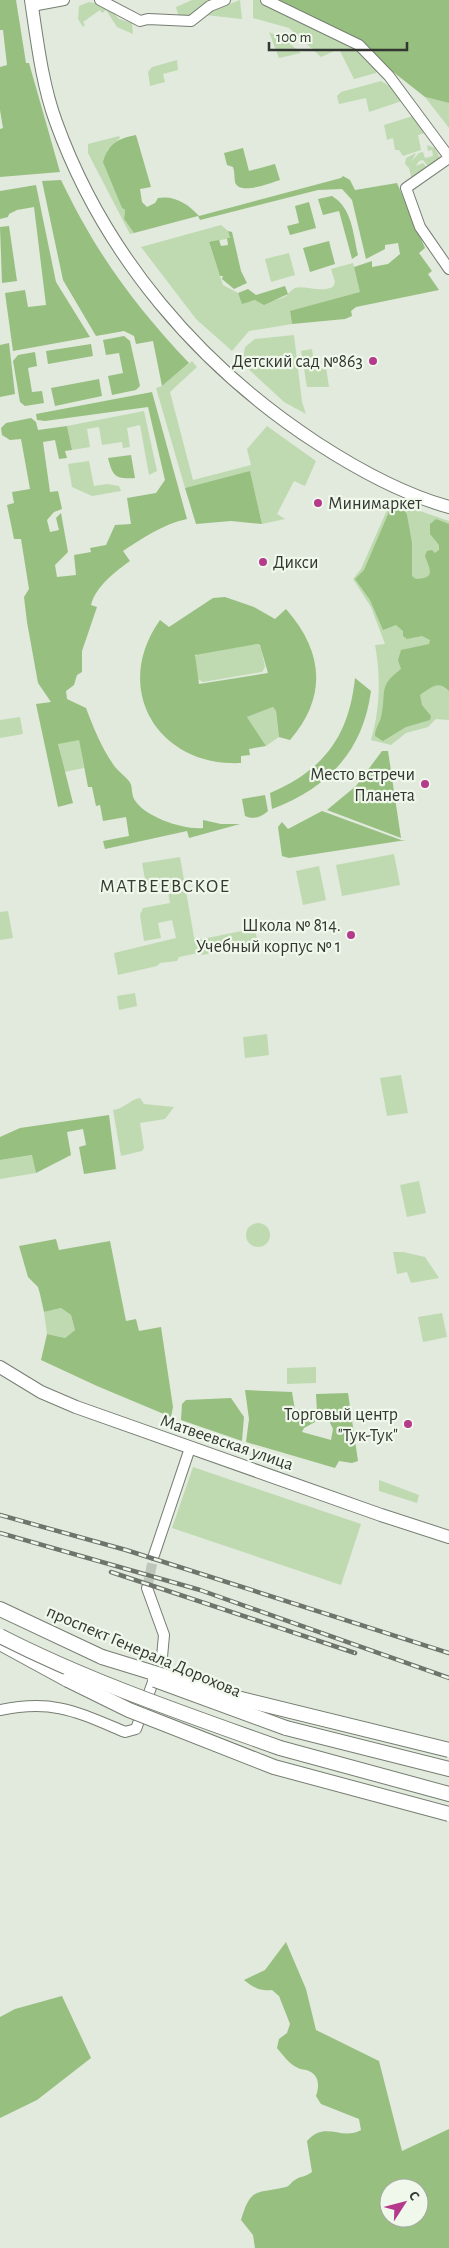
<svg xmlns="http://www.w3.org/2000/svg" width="449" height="2248" font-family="'Alegreya Sans',sans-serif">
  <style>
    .green { fill: #bfdab1 }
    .forest { fill: #97bf7f; fill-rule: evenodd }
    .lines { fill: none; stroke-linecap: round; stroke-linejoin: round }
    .minor-tunnel { stroke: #bec6bb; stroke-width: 10; stroke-dasharray: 10 5; stroke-linecap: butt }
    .minor-casing { stroke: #767e72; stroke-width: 12 }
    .tertiary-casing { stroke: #767e72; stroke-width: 14 }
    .secondary-casing { stroke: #767e72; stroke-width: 16 }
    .minor { stroke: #fff; stroke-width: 10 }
    .tertiary { stroke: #fff; stroke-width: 12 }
    .secondary { stroke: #fff; stroke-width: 14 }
    .rail-casing { stroke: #6e736b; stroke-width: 4.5 }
    .rail { stroke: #eff8ea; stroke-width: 2.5; stroke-dasharray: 8; stroke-linecap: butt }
    .secondary-bridge-casing { stroke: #767e72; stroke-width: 16; stroke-linecap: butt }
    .secondary-bridge { stroke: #fff; stroke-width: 14 }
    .poi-dot { fill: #b63a8b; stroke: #eff8ea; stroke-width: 2 }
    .labels { text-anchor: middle; stroke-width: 4.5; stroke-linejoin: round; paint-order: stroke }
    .poi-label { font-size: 18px; fill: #333631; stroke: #eff8ea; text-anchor: end }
    .street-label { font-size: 18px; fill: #333631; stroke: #eff8ea }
    .neighbourhood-label { font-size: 19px; letter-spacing: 1px; fill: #363c32; stroke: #eff8ea }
  </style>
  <rect width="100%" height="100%" fill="#e1eadd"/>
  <g class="green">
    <path d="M 192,0 L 212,0 L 192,16 L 179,18 L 176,7 Z"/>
    <path d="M 240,0 L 242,19 L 205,15 L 207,13 Z"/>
    <path d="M 253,0 L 259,0 L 356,47 L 377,67 L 376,73 L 354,79 L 339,49 L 321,57 L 289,28 L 253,18 Z"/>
    <path d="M 89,2 L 107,6 L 119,19 L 132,23 L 133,34 L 117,27 L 106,10 L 102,13 L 100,10 L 83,22 L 85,25 L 83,27 L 78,19 L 79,6 Z"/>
    <path d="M 269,32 L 284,39 L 301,53 L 279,58 Z"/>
    <path d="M 177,60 L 178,70 L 163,74 L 165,82 L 150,86 L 148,72 L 152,67 Z"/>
    <path d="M 381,81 L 391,87 L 402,101 L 369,112 L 366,98 L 339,104 L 337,96 L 341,92 Z"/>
    <path d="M 425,97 L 449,103 L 449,128 Z"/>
    <path d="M 413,116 L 425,133 L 418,135 L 421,150 L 403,156 L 399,150 L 395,150 L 393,138 L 387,140 L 384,125 Z"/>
    <path d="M 119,136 L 120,138 L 107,150 L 112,182 L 122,208 L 125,210 L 124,219 L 134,233 L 130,234 L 88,153 L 88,144 Z"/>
    <path d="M 427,145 L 435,148 L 440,158 L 429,168 L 423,160 L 419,161 L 416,166 L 423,163 L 428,169 L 412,180 L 409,168 L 405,164 L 406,158 L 416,153 L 412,161 L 419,153 L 423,152 L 425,158 L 433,156 L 432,150 L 428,151 Z"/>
    <path d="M 221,225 L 228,231 L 230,238 L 209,243 L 223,285 L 238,293 L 242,303 L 256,300 C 263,303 279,300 286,296 C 289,293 291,290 295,288 C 304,285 320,293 333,287 L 335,282 L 331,269 L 353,263 L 361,292 L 290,312 L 292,324 L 249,331 L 232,351 L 196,319 L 141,247 Z"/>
    <path d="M 289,253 L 295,275 L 271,282 L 265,259 Z"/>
    <path d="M 294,335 L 302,402 L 306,414 L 284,402 L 242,363 L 245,347 L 255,339 Z"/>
    <path d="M 312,349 L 315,369 L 326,367 L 329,387 L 307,387 L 301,351 Z"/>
    <path d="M 192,361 L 197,367 L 170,392 L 193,480 L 251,465 L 247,449 L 267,426 L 316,461 L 305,486 L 294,481 L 277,514 L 285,519 L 262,524 L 250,472 L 185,488 L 156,388 L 162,386 Z"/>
    <path d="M 144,411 L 157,471 L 149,475 L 140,425 L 127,428 L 130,447 L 123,448 L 122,442 L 102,445 L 99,427 L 87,429 L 90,447 L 72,450 L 67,426 Z"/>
    <path d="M 89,461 L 94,486 L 107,484 L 119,486 L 121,491 L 92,496 L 72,487 L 68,464 Z"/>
    <path d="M 391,501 L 449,521 L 449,720 L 436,719 L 428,727 L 406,733 L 391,745 L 371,740 C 380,710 381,676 375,645 L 385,644 L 371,607 L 353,579 L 361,569 Z"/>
    <path d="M 257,644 L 261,647 L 265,667 L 262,672 L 203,682 L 198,679 L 194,658 L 197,654 Z"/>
    <path d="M 273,707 L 276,711 L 279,737 L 266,746 L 247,717 Z"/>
    <path d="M 20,717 L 23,734 L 0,738 L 0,720 Z"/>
    <path d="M 79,739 L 84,768 L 64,772 L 58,743 Z"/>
    <path d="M 394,854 L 400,885 L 342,896 L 336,865 Z"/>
    <path d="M 180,857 L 194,937 L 197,940 L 242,931 L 245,929 L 248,931 L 255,930 L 259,948 L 244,951 L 240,948 L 202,955 L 198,953 L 179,957 L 177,961 L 160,963 L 157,966 L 118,975 L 114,953 L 176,938 L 172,920 L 158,923 L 161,938 L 144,941 L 140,915 L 143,908 L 170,903 L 167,887 L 147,890 L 142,863 Z"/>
    <path d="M 319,866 L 326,900 L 303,905 L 296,871 Z"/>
    <path d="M 8,911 L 13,938 L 0,940 L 0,912 Z"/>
    <path d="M 135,993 L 137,1006 L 119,1010 L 117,996 Z"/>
    <path d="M 267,1034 L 269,1055 L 245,1058 L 243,1037 Z"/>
    <path d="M 401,1075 L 408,1113 L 387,1116 L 380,1078 Z"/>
    <path d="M 140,1098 L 144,1104 L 174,1107 L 165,1119 L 140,1123 L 144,1148 L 142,1151 L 121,1156 L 113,1110 C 124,1109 129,1100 140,1098 Z"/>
    <path d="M 33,1155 L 36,1173 L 0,1179 L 0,1160 Z"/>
    <path d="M 419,1181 L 426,1213 L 407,1217 L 400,1185 Z"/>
    <circle cx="258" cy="1235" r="12"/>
    <path d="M 393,1252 L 403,1252 L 425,1257 L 439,1278 L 411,1283 L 407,1272 L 397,1274 Z"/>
    <path d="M 61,1308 L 71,1315 L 75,1330 L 65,1338 L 47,1334 L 44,1312 Z"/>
    <path d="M 442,1313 L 447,1337 L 423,1342 L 418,1317 Z"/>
    <path d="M 316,1367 L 316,1383 L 287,1384 L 287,1368 Z"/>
    <path d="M 193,1467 L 361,1524 L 341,1585 L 172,1528 Z"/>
    <path d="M 379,1480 L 419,1495 L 417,1503 L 379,1491 Z"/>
  </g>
  <g class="forest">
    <path d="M 0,0 L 16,0 L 26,63 L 29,63 L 60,172 L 0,177 L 0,129 L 3,128 L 0,110 L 0,67 L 7,65 L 3,30 L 0,30 Z"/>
    <path d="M 265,0 L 449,0 L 449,103 L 425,97 L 378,60 Z"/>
    <path d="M 136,135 L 151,187 L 140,189 L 142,202 L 147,207 L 155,203 L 158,198 C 175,195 188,204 199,216 L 341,178 L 343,176 L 350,180 L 355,190 L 397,183 L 425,248 L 419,253 L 432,271 L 428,274 L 439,290 L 356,307 L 351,311 L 352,316 L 345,319 L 292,324 L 290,311 L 360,292 L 354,267 L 372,261 L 372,267 L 388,264 L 400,254 L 398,243 L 385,245 L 385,249 L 366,259 L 352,200 L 342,189 L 318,190 L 200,220 L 198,216 L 134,233 L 124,219 L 125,210 L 122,208 L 103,162 C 109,143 117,139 136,135 Z"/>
    <path d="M 243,148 L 249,171 L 275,164 L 280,180 C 270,183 239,196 235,182 C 234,177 235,172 233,167 L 227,165 L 224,153 Z"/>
    <path d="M 61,180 C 96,253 134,305 189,363 L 162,386 L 153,341 L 136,344 L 134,336 L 124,331 L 96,336 L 63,280 L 42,181 Z"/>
    <path d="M 36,185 L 56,282 L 90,337 L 13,351 L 5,293 L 25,290 L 28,307 L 46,305 L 34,207 L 17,210 L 9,214 L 8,217 L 0,219 L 0,191 Z"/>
    <path d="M 332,196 C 352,208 353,233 358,255 L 352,259 L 339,211 L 323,215 L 318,199 Z"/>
    <path d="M 309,202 L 316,228 L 290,235 L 287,226 L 299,223 L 295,206 Z"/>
    <path d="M 9,226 L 17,281 L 2,283 L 0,227 Z"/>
    <path d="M 228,231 L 232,232 L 241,271 L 247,283 L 234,289 L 222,279 L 223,276 L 220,276 L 209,242 L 219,240 L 221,246 L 228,245 L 227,238 L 230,238 Z"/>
    <path d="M 329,241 L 335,264 L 310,272 L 303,248 Z"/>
    <path d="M 285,286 L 288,294 L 264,305 L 255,300 L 242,304 L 238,293 L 248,289 L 256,295 Z"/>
    <path d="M 124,336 L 130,341 L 140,386 L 136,390 L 112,395 L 108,376 L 123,373 L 119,353 L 106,355 L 103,340 Z"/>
    <path d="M 9,343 L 15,394 L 0,397 L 0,345 Z"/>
    <path d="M 91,344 L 93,356 L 48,364 L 46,351 Z"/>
    <path d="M 35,352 L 37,366 L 28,368 L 32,392 L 42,391 L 44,403 L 25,406 L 20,402 L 13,361 L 18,355 Z"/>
    <path d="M 99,379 L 102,396 L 55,406 L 51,388 Z"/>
    <path d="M 152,392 L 187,519 C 163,524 143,538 123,551 L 130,561 C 115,572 96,586 91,605 L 97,607 L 82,651 L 82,672 L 77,675 L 74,685 L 66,691 L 67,699 L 86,708 C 94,729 102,749 115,767 C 119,772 125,776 129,781 C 133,786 131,793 134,799 C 144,817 184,830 203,828 L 203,820 L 221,824 L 240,824 L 189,838 L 187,831 L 105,849 L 103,841 L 129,836 L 126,817 L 103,821 L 100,805 L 96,806 L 92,787 L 88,787 L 79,740 L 58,744 L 73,803 L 58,807 L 36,704 L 51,702 L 38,683 L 27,622 L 24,597 L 29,589 L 21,539 L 14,539 L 7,505 L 14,503 L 12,492 L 30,489 L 21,439 L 10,440 L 2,435 L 1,428 L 6,423 L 31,418 L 36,422 L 38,430 L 67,426 L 72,450 L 65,451 L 67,458 L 59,459 L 55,440 L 43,442 L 50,492 L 58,491 L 62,509 L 54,512 L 47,520 L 50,532 L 59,530 L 56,518 L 61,513 L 68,552 L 55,565 L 57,577 L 76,575 L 74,555 L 91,552 L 90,548 L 106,545 L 115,525 L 131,524 L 127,498 L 156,493 L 165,480 L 148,407 L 45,421 L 37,420 L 36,414 Z"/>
    <path d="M 131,455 L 135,478 C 115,479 113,477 108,458 Z"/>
    <path d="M 250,471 L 262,524 L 231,521 L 196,524 L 185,488 Z"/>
    <path d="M 392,505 L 405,511 L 407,515 L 412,543 L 412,576 L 416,579 C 436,578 430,570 425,556 L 427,551 L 432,550 L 435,553 L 439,550 L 439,545 L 430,534 L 430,524 L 436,519 L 449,524 L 449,691 C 438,680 432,687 420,695 L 422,705 L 431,716 L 430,720 L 406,727 L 383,741 L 375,736 C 375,728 380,723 381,717 C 387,692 377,687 401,669 L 398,660 L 401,650 L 429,644 L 430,640 L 422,636 L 407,639 L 403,636 L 403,631 L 396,625 L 383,630 L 370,600 L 355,579 L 364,570 Z"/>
    <path d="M 225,597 L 254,607 L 275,619 L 286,609 C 323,651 328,696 290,740 L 279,737 L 276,711 L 273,707 L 247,717 L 266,746 L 249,749 L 250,755 L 241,756 L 241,763 C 158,767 111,689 160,620 L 169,627 L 213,598 ZM 257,644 L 260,645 L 268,673 L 199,684 L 195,655 Z"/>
    <path d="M 355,678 L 371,691 C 363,751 328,788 272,809 L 270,793 C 324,770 349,736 355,678 Z"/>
    <path d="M 382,751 L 388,751 L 401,838 L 327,810 L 356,786 Z"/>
    <path d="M 265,795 L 268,811 C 261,817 254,820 245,816 L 242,799 Z"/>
    <path d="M 322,811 L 401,840 L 406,840 L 289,858 L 282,856 L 278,827 L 282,822 L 288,829 Z"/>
    <path d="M 109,1115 L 116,1169 L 84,1174 L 79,1147 L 86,1145 L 83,1129 L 67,1132 L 71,1155 L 36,1173 L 32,1155 L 0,1160 L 0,1137 L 20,1128 Z"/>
    <path d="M 56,1239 L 59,1250 L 110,1241 L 126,1321 L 136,1319 L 139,1331 L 161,1327 L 173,1407 L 171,1417 L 97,1386 L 41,1360 L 47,1334 L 65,1338 L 75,1330 L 71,1315 L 61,1308 L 44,1312 L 40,1294 L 38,1287 L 28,1277 L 19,1246 Z"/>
    <path d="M 245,1390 L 292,1392 L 295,1410 L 308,1409 L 309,1413 L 313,1413 L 315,1422 L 304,1428 L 302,1432 L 331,1440 L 333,1429 L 327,1416 L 317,1412 L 316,1394 L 348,1393 L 358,1461 L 352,1463 L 339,1461 L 335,1468 L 246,1442 L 249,1419 Z"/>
    <path d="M 231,1398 L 244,1417 L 242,1441 L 181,1420 L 182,1404 L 186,1400 Z"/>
    <path d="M 286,1942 L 306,1989 L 316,2030 L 379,2061 L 402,2151 L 449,2129 L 449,2248 L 255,2248 L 253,2235 L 241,2220 C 251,2186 257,2194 286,2187 C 290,2186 291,2182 295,2180 C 300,2176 306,2177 312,2172 L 307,2141 C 325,2120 341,2141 361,2130 L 359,2119 L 321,2104 L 316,2096 C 319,2087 320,2076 309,2071 C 306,2069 301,2070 298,2068 C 289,2064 283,2055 277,2048 L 279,2039 L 287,2033 L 290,2024 L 279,1996 L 272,1990 C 260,1991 254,1988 244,1980 L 265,1970 ZM 389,2188 L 419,2188 L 419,2218 L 389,2218 Z"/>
    <path d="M 62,1996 L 91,2058 L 37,2100 L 0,2118 L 0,2017 L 15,2009 Z"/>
  </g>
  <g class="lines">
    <path class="minor-tunnel" d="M 147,1588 L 154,1555"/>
    <g class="minor-casing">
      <g id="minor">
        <path d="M 100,0 L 140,21 L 148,19 L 191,21 L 210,6 L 225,0"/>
        <path d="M 266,0 L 359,45 L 389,76 L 449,157"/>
        <path d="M 32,6 L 64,0"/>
        <path d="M 449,158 L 406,188 L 420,227 L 449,269"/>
        <path d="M 154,1555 L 190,1448"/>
        <path d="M 0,1710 C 54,1699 77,1712 125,1732 L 136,1729 L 162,1657 L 164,1635 L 147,1588"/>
      </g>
    </g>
    <g class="tertiary-casing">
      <g id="tertiary">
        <path d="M 31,0 C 37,40 42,84 56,122 C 104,255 199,366 317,443 C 357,469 402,494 449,507"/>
        <path d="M 0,1367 L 41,1392 L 76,1407 L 381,1515 L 449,1537"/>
      </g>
    </g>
    <g class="secondary-casing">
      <g id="secondary">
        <path d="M 0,1609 L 102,1657"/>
        <path d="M 0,1643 L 68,1680"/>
        <path d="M 286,1728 L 449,1769"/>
        <path d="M 280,1748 L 449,1794"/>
      </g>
    </g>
    <use href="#minor" class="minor"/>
    <use href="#tertiary" class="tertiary"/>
    <use href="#secondary" class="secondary"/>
    <g class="rail-casing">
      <g id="rail">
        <path d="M 0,1515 L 126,1550 L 449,1653"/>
        <path d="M 0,1533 L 200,1590 L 449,1678"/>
        <path d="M 111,1572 L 355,1653"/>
      </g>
    </g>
    <use href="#rail" class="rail"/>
    <g class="secondary-bridge-casing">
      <g id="secondary-bridge">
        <path d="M 0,1636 C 90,1682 185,1714 280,1748"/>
        <path d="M 102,1657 L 229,1696 L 449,1750"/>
        <path d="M 68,1680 L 129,1710 L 274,1767 L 449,1814"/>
        <path d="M 155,1680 L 286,1728"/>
      </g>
    </g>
    <use href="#secondary-bridge" class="secondary-bridge"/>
  </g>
  <g class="poi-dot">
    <circle cx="373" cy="361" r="5"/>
    <circle cx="318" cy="503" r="5"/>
    <circle cx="263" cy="562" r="5"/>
    <circle cx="425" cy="784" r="5"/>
    <circle cx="351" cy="935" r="5"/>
    <circle cx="408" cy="1424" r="5"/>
  </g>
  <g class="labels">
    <g class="poi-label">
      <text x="363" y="367">Детский сад №863</text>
      <text x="328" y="509" text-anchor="start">Минимаркет</text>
      <text x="273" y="568" text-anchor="start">Дикси</text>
      <text x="415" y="780">Место встречи<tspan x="415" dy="21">Планета</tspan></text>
      <text x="341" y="931">Школа № 814.<tspan x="341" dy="21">Учебный корпус № 1</tspan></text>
      <text x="398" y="1420">Торговый центр<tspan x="398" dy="21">"Тук-Тук"</tspan></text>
    </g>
    <g class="street-label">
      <text transform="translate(227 1442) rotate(19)" y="6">Матвеевская улица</text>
      <text transform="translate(144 1651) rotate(23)" y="6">проспект Генерала Дорохова</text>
    </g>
    <g class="neighbourhood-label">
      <text x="165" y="892">МАТВЕЕВСКОЕ</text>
    </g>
  </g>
  <g transform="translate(404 2203) rotate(54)"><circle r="24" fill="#eff8ea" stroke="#a4aaa0"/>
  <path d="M0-4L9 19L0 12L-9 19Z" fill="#b63a8b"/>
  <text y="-8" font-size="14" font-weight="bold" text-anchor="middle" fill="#333631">С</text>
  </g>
  <path d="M269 42v8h138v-8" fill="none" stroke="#333631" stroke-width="2.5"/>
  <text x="276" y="42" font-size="15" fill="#333631" stroke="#eff8ea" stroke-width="4" paint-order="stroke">100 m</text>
</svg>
